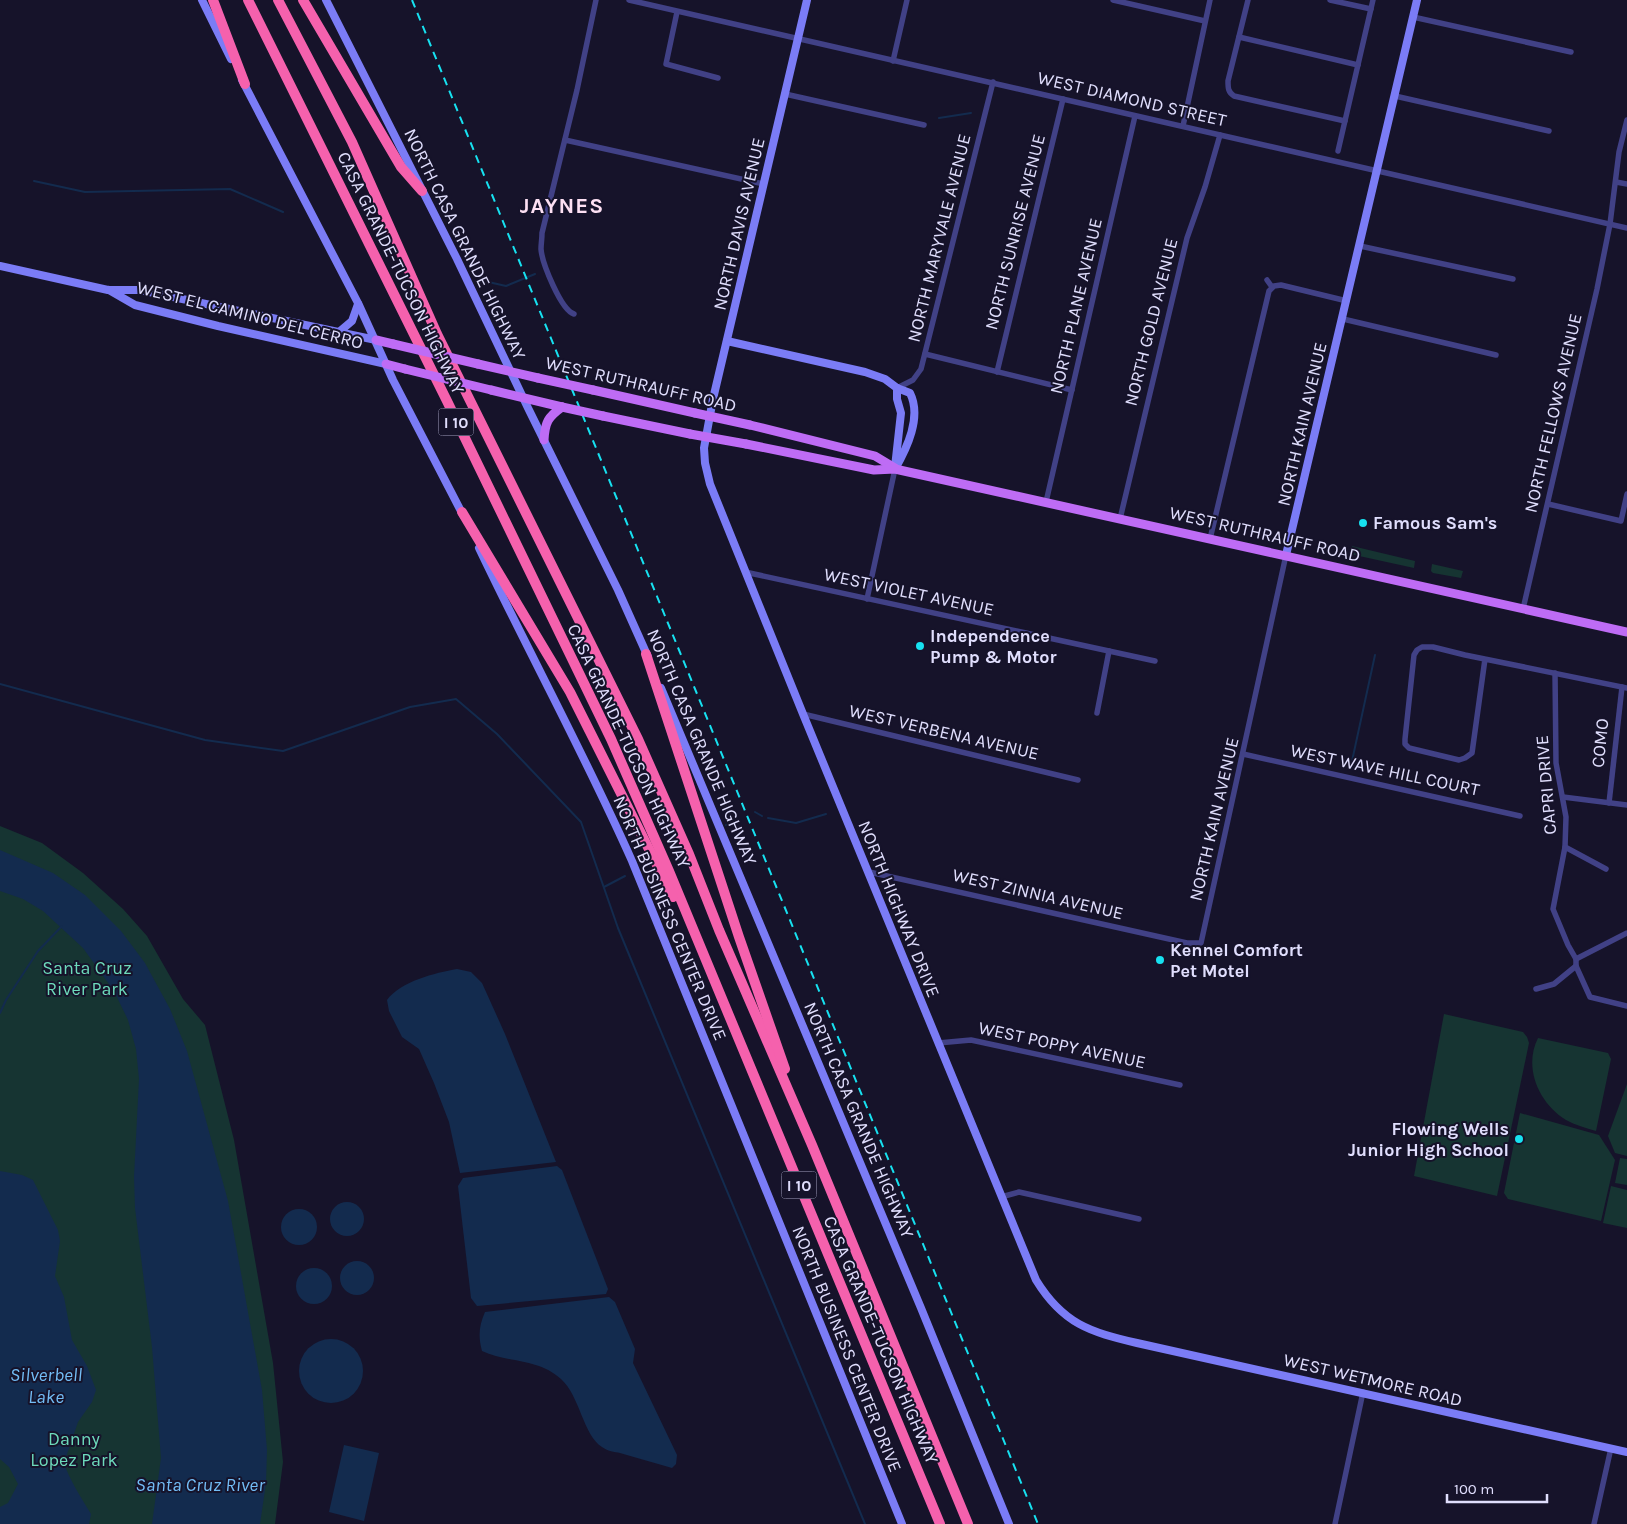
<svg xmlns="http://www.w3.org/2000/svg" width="1627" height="1524" font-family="Karla,sans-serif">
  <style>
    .green { fill: #163432 }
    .water { fill: #132b4e }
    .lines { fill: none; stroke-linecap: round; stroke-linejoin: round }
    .stream { stroke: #132b4e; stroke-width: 2 }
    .street { stroke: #414186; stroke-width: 5.5 }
    .secondary { stroke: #7b7cf6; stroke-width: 8 }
    .primary { stroke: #be6cf5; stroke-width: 9 }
    .highway { stroke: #f561ad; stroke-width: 10 }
    .rail { stroke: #17e1f0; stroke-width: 2; stroke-dasharray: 8 6; stroke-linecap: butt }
    .primary-bridge { stroke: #be6cf5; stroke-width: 9 }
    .poi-dot { fill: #17e1f0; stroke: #16132a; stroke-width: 2 }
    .labels { text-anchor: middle; stroke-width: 4; stroke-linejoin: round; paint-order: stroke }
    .shield { fill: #16132a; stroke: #a3a1be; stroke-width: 1 }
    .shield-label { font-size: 16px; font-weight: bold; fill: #e0defd }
    .street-label { font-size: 18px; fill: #e0defd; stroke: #16132a }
    .poi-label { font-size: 18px; font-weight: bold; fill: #e0defd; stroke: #16132a; text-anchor: start }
    .park-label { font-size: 18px; fill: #6ddabb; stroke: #16132a }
    .water-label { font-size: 19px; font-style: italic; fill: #73bdf6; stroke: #16132a }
    .district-label { font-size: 22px; font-weight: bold; letter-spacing: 1px; fill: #fde0f3; stroke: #16132a }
  </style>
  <rect width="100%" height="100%" fill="#16132a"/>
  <g class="green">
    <path d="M 1352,546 L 1415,561 L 1414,568 L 1350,554 Z"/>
    <path d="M 1432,564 L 1463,571 L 1461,578 L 1433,573 L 1431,571 Z"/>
    <path d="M 0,826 L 42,843 L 83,873 L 123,909 L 147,936 L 183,999 L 205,1025 L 234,1140 L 273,1363 L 283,1462 L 275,1524 L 0,1524 Z"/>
    <path d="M 1444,1014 L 1523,1032 L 1527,1037 L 1529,1043 L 1497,1196 L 1414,1176 Z"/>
    <path d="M 1538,1038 L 1608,1053 L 1611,1059 L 1596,1131 C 1586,1128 1575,1125 1566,1120 C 1539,1103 1523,1068 1538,1038 Z"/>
    <path d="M 1627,1084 L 1627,1156 L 1615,1153 L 1608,1136 Z"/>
    <path d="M 1520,1113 L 1599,1135 L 1615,1160 L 1601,1221 L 1508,1199 L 1504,1193 Z"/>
    <path d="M 1620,1158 L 1627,1159 L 1627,1185 L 1615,1183 Z"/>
    <path d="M 1611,1186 L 1627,1190 L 1627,1228 L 1603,1223 Z"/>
  </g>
  <g class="water">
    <path d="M 0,850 L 53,873 L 85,895 L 121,931 L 145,963 L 170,1009 L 187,1051 L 228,1201 L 262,1390 L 267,1450 L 266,1483 L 260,1524 L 152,1524 L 161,1458 L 152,1347 L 135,1208 L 134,1177 L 139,1079 L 136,1049 L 128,1020 L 114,991 L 83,948 L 43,911 L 23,899 L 0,891 Z"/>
    <path d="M 457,969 L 471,972 L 482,983 L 505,1034 L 556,1162 L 460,1173 L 449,1122 L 434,1083 L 419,1049 L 402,1037 L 389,1011 L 387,1000 C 401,981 435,973 457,969 Z"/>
    <path d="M 557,1166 L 562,1170 L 608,1289 L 606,1294 L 477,1306 L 471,1298 L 458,1186 L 463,1178 Z"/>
    <path d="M 0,1171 L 22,1175 L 33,1180 L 58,1230 L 60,1241 L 55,1276 L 64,1297 L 72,1340 L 87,1366 L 96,1390 L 92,1402 L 78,1422 L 64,1463 C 70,1481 81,1497 91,1514 L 89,1524 L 0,1524 L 0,1507 L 8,1503 L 18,1484 L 9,1467 L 0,1459 Z"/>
    <circle cx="347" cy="1219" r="17"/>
    <circle cx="299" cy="1227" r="18"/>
    <circle cx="357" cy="1278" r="17"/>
    <circle cx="314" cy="1286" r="18"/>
    <path d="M 609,1297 L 615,1302 L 635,1349 L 633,1363 L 677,1455 L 676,1464 L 672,1468 C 655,1463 637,1458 620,1453 C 615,1452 607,1451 602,1447 C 583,1435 580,1396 561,1379 C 538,1358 508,1363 482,1351 C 478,1336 479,1326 485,1312 Z"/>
    <circle cx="331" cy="1371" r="32"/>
    <path d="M 344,1445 L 379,1453 L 364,1521 L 329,1512 Z"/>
  </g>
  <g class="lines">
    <g class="stream">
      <path d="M 939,118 L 971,113"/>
      <path d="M 34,181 L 85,192 L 230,189 L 283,212"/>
      <path d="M 484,281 L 506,286 L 535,274"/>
      <path d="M 0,684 L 205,740 L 283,751 L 410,707 L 456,699 L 497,734 L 581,822 L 618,928 L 865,1524"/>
      <path d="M 1349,767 L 1352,761 L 1375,655"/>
      <path d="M 755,812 L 762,816"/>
      <path d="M 768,818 L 796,823 L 826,814"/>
      <path d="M 726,825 L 735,820"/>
      <path d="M 604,887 L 625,876"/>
      <path d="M 0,1013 L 6,1000 L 38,951 L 62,926"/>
    </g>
    <g class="street">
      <path d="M 629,0 L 1627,228"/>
      <path d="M 1113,0 L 1205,21"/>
      <path d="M 1248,0 L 1228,81 C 1228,88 1228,92 1234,96 L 1345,121"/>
      <path d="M 1330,0 L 1371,9"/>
      <path d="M 677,12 L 666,64 L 718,78"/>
      <path d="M 1413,17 L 1571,52"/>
      <path d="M 1239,37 L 1358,65"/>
      <path d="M 893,61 L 907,0"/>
      <path d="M 785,94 L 924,125"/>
      <path d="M 1395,96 L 1549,131"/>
      <path d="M 1183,126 L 1210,0"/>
      <path d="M 565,140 L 764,184"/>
      <path d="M 1338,151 L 1373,0"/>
      <path d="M 1616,182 L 1627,184"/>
      <path d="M 1360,246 L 1513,279"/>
      <path d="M 1267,280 L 1272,287"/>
      <path d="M 574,314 C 561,310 542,263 541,249 C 541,244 542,239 542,233 L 577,90 L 596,0"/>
      <path d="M 1343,319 L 1496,355"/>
      <path d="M 925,354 L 1072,390"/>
      <path d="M 997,372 L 1063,99"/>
      <path d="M 897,388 L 913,380 L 921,369 L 993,82"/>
      <path d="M 1046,502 L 1135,116"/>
      <path d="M 1548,504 L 1621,521 L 1627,494"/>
      <path d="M 1120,519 L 1187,238 L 1205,187 L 1220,135"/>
      <path d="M 1210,539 L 1269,291 L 1274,286 L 1281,285 L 1347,301"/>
      <path d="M 745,572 L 1155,661"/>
      <path d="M 867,599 L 895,469"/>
      <path d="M 1523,609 L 1597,289 L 1610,224 L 1619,152 L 1627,120"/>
      <path d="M 1485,659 L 1472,753 L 1465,758 L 1459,760 L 1409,748 L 1405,744 L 1405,739 L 1414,655 L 1417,650 L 1422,647 L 1433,647 L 1465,655 L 1627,688"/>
      <path d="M 1555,673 L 1556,763 L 1566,817 L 1565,847 L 1553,909 L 1568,945 L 1576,959 L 1576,966 L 1590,997 L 1627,1006"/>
      <path d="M 1097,713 L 1109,651"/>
      <path d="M 803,714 L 1078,780"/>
      <path d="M 1243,754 L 1520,816"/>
      <path d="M 1563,797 L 1627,805"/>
      <path d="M 1609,803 L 1622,687"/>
      <path d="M 1565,847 L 1606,869"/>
      <path d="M 869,872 L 1187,943 L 1201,943 L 1286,555"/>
      <path d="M 1576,959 L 1627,933"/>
      <path d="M 1536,989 L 1554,984 L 1576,966"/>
      <path d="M 938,1043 L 971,1040 L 1180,1085"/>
      <path d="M 1001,1197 L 1019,1192 L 1139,1219"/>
      <path d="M 1335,1524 L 1363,1392"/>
      <path d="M 1594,1524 L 1611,1448"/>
    </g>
    <g class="secondary">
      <path d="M 202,0 L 231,59"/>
      <path d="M 326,0 L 457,259 L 528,408 L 618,590 L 648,657"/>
      <path d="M 807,0 L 713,399 L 704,448 L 705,463 L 710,484 L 803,714 L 1036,1280 C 1063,1324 1090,1332 1137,1343 L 1627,1452"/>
      <path d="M 242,80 L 358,303 L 393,380 L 463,515"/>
      <path d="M 0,266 L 108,290 L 140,290 L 376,340"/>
      <path d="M 109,290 L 135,305 L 218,326 L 386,364"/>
      <path d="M 339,332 L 352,321 L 358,304"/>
      <path d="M 727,341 L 865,372 L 885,379 L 897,388 L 910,393 C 922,417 907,448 895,469"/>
      <path d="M 895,467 L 901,413 L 897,399 L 897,388"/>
      <path d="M 479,548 C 529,653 585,755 632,861 L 902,1524"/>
      <path d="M 1286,555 L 1417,0"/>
      <path d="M 661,688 L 921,1308 L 1009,1524"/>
    </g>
    <g class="primary">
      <path d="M 376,340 L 393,344"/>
      <path d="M 386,364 L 405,369"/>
      <path d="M 478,364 L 538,378"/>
      <path d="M 491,390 L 562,407"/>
      <path d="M 593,390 L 695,413"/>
      <path d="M 603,416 L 690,434"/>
      <path d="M 750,425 L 875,456 L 895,468"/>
      <path d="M 544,440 C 545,422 548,417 562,407"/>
      <path d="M 746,444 L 874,470 L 895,469 L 1627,632"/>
    </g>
    <g class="highway">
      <path d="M 213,0 L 245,84"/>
      <path d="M 248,0 L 447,401 L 611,739 L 669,871 L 940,1524"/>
      <path d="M 278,0 L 352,142 L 437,334 L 638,739 L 689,854 L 719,930 L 812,1145 L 968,1524"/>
      <path d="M 303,0 L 401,167 L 422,191"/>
      <path d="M 462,512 L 570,692 L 673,897"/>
      <path d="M 646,654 L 739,937 L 785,1069"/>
    </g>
    <path class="rail" d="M 412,0 L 1038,1524"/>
    <g class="primary-bridge">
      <path d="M 393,344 L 478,364"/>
      <path d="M 405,369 L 491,390"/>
      <path d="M 538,378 L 593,390"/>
      <path d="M 562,407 L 603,416"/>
      <path d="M 695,413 L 750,425"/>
      <path d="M 690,434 L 746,444"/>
    </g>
  </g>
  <g class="poi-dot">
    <circle cx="1363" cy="523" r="5"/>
    <circle cx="920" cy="646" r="5"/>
    <circle cx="1160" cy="960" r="5"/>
    <circle cx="1519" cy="1139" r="5"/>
  </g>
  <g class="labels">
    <g class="shield">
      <rect x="438.5" y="408.5" width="35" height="27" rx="4"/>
      <rect x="781.5" y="1171.5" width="35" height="27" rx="4"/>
    </g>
    <g class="shield-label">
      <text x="456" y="428">I 10</text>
      <text x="799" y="1191">I 10</text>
    </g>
    <g class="street-label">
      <text transform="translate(1132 99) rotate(13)" y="6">WEST DIAMOND STREET</text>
      <text transform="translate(739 224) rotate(-77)" y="6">NORTH DAVIS AVENUE</text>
      <text transform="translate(1015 232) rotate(-76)" y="6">NORTH SUNRISE AVENUE</text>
      <text transform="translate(939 238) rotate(-76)" y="6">NORTH MARYVALE AVENUE</text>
      <text transform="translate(465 244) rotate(64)" y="6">NORTH CASA GRANDE HIGHWAY</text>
      <text transform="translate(401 273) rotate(64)" y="6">CASA GRANDE-TUCSON HIGHWAY</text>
      <text transform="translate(1076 306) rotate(-77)" y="6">NORTH PLANE AVENUE</text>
      <text transform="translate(250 315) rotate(14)" y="6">WEST EL CAMINO DEL CERRO</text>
      <text transform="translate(1151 322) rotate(-76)" y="6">NORTH GOLD AVENUE</text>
      <text transform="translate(641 384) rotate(13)" y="6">WEST RUTHRAUFF ROAD</text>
      <text transform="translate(1553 413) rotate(-77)" y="6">NORTH FELLOWS AVENUE</text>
      <text transform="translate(1302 424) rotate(-77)" y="6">NORTH KAIN AVENUE</text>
      <text transform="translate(1265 534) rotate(13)" y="6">WEST RUTHRAUFF ROAD</text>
      <text transform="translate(909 592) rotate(12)" y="6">WEST VIOLET AVENUE</text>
      <text transform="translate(944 732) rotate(13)" y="6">WEST VERBENA AVENUE</text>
      <text transform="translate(1600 743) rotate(-84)" y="6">COMO</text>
      <text transform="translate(629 746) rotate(65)" y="6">CASA GRANDE-TUCSON HIGHWAY</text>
      <text transform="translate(702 747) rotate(67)" y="6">NORTH CASA GRANDE HIGHWAY</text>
      <text transform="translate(1385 770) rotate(12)" y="6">WEST WAVE HILL COURT</text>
      <text transform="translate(1546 785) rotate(-95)" y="6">CAPRI DRIVE</text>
      <text transform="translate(1214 819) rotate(-77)" y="6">NORTH KAIN AVENUE</text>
      <text transform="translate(1038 894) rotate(13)" y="6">WEST ZINNIA AVENUE</text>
      <text transform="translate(899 909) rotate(68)" y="6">NORTH HIGHWAY DRIVE</text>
      <text transform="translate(670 918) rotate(67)" y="6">NORTH BUSINESS CENTER DRIVE</text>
      <text transform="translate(1062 1045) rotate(12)" y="6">WEST POPPY AVENUE</text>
      <text transform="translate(859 1120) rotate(67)" y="6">NORTH CASA GRANDE HIGHWAY</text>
      <text transform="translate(881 1340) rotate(67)" y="6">CASA GRANDE-TUCSON HIGHWAY</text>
      <text transform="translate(847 1349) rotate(68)" y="6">NORTH BUSINESS CENTER DRIVE</text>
      <text transform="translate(1373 1380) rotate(13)" y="6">WEST WETMORE ROAD</text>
    </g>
    <g class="poi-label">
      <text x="1373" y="529">Famous Sam's</text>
      <text x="930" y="642">Independence<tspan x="930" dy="21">Pump &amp; Motor</tspan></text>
      <text x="1170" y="956">Kennel Comfort<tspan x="1170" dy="21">Pet Motel</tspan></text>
      <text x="1509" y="1135" text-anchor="end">Flowing Wells<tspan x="1509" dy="21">Junior High School</tspan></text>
    </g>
    <g class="park-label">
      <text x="87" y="974">Santa Cruz<tspan x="87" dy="21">River Park</tspan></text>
      <text x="74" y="1445">Danny<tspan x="74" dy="21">Lopez Park</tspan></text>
    </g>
    <g class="water-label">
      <text x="46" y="1381">Silverbell<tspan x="46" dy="22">Lake</tspan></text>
      <text x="200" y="1491">Santa Cruz River</text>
    </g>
    <g class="district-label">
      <text x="562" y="213">JAYNES</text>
    </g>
  </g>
  <path d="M1447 1494v8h100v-8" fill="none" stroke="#e0defd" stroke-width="2.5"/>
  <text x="1454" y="1494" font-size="15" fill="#e0defd" stroke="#16132a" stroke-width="4" paint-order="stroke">100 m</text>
</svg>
